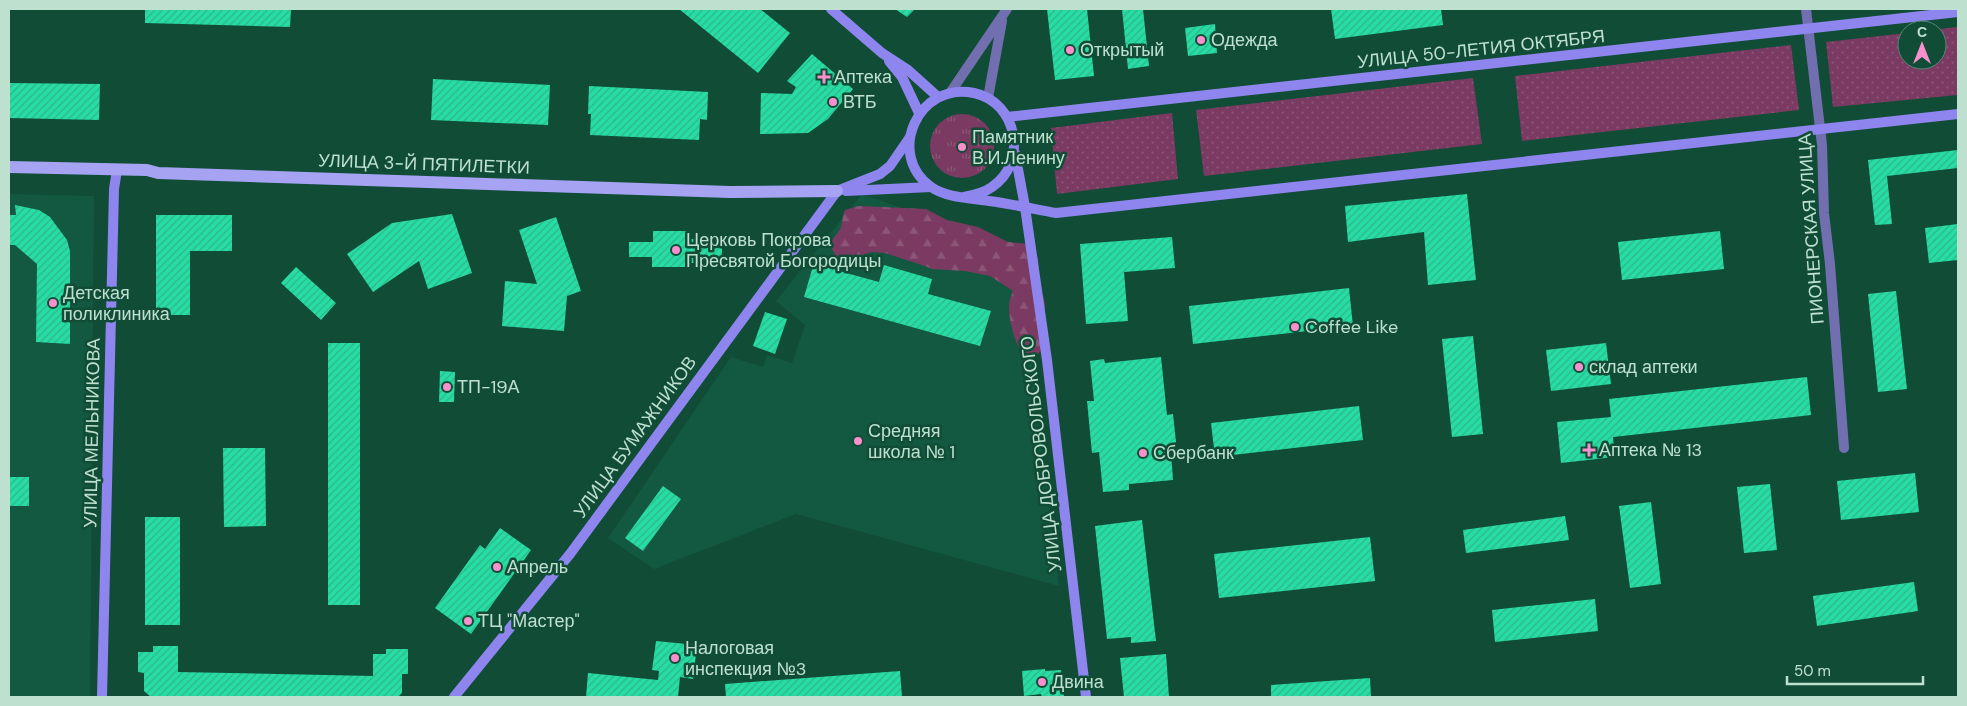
<svg xmlns="http://www.w3.org/2000/svg" width="1967" height="706" font-family="'DM Sans',sans-serif">
  <style>
    .built { fill: #135840 }
    .grass { fill: url(#grass-tufts) }
    .forest { fill: url(#forest-firs) }
    .park { fill: url(#park-dots) }
    .building { fill: url(#building-hatch) }
    .lines { fill: none; stroke-linecap: round; stroke-linejoin: round }
    .street { stroke: #726fb0; stroke-width: 10 }
    .secondary { stroke: #8e86ee; stroke-width: 10 }
    .primary { stroke: #a6a3f2; stroke-width: 12 }
    .poi-dot { fill: #f790cd; stroke: #114c37; stroke-width: 2 }
    .labels { text-anchor: middle; stroke-width: 5; stroke-linejoin: round; paint-order: stroke }
    .poi-label { font-size: 18px; fill: #bde0cf; stroke: #114c37; text-anchor: start }
    .street-label { font-size: 18px; fill: #bde0cf; stroke: #114c37 }
  </style>
  <defs>
    <pattern id="grass-tufts" width="24" height="20" patternUnits="userSpaceOnUse" patternTransform="scale(1.25)"><rect width="24" height="20" fill="#7b3a62"/><path d="M3 7l-1-3M5 7V3M7 7l1-3M15 17l-1-3M17 17v-4M19 17l1-3" fill="none" stroke="#8c5677"/></pattern>
    <pattern id="forest-firs" width="22" height="20" patternUnits="userSpaceOnUse" patternTransform="scale(1.25)"><rect width="22" height="20" fill="#7b3a62"/><path d="M5 1l3.5 6h-7zM16 11l3.5 6h-7z" fill="#8c5677"/></pattern>
    <pattern id="park-dots" width="8" height="8" patternUnits="userSpaceOnUse" patternTransform="scale(1.25)"><rect width="8" height="8" fill="#7b3a62"/><path d="M2 2h.1M6 6h.1" fill="none" stroke="#8c5677" stroke-width="1.8" stroke-linecap="round"/></pattern>
    <pattern id="building-hatch" width="6" height="6" patternUnits="userSpaceOnUse" patternTransform="scale(1.25)"><rect width="6" height="6" fill="#28dda3"/><path d="M-1 1l2-2M0 6l6-6M5 7l2-2" fill="none" stroke="#2cb68a"/></pattern>
  </defs>
  <rect width="100%" height="100%" fill="#114c37"/>
  <g class="built">
    <path d="M 9,194 L 94,196 L 90,697 L 9,697 Z"/>
    <path d="M 862,194 L 1021,250 L 1059,586 L 796,514 L 654,569 L 608,538 L 731,357 L 763,367 L 767,355 L 792,363 L 805,325 L 776,301 Z"/>
  </g>
  <circle class="grass" cx="962" cy="146" r="32"/>
  <path class="forest" d="M 859,206 L 926,209 L 947,220 L 978,227 L 1008,242 L 1030,244 L 1038,258 L 1039,281 L 1045,303 L 1043,348 C 1021,379 1008,321 1009,306 C 1009,301 1011,296 1013,291 L 990,276 L 965,271 L 932,269 L 925,266 L 885,253 L 872,252 L 865,254 L 854,262 L 841,260 L 836,257 L 830,245 C 832,238 839,233 841,227 C 843,221 842,216 845,210 Z"/>
  <g class="park">
    <path d="M 1958,27 L 1958,95 L 1833,107 L 1826,42 L 1907,33 L 1907,60 L 1937,60 L 1937,30 L 1930,30 Z"/>
    <path d="M 1791,45 L 1799,110 L 1522,141 L 1515,76 Z"/>
    <path d="M 1473,78 L 1482,144 L 1204,176 L 1196,110 Z"/>
    <path d="M 1172,113 L 1178,179 L 1057,194 L 1051,128 Z"/>
  </g>
  <g class="building">
    <path d="M 145,9 L 291,9 L 290,27 L 145,23 Z"/>
    <path d="M 679,9 L 760,9 L 790,33 L 758,73 Z"/>
    <path d="M 895,9 L 915,9 L 907,17 Z"/>
    <path d="M 1047,9 L 1087,9 L 1094,76 L 1055,80 Z"/>
    <path d="M 1122,9 L 1143,9 L 1149,66 L 1128,69 Z"/>
    <path d="M 1331,9 L 1441,9 L 1443,25 L 1335,39 Z"/>
    <path d="M 1215,24 L 1217,53 L 1188,56 L 1185,28 Z"/>
    <path d="M 812,54 L 853,89 L 828,119 L 808,133 L 760,134 L 761,93 L 792,94 L 796,87 L 787,81 Z"/>
    <path d="M 433,79 L 550,85 L 548,125 L 431,120 Z"/>
    <path d="M 9,83 L 100,84 L 99,120 L 9,118 Z"/>
    <path d="M 589,86 L 708,92 L 707,120 L 700,119 L 699,140 L 590,135 L 591,114 L 588,114 Z"/>
    <path d="M 1958,150 L 1958,168 L 1887,176 L 1892,224 L 1875,225 L 1868,160 Z"/>
    <path d="M 1467,194 L 1476,280 L 1428,285 L 1424,232 L 1348,242 L 1345,206 Z"/>
    <path d="M 15,205 L 39,210 L 50,217 L 67,240 L 70,251 L 70,344 L 36,342 L 37,264 L 15,245 L 9,245 L 9,215 L 16,215 Z"/>
    <path d="M 452,214 L 472,273 L 428,289 L 419,261 L 373,292 L 347,254 L 392,223 Z"/>
    <path d="M 156,215 L 232,215 L 232,251 L 190,251 L 190,315 L 156,315 Z"/>
    <path d="M 556,217 L 581,291 L 567,296 L 564,331 L 502,326 L 505,281 L 537,284 L 519,230 Z"/>
    <path d="M 1958,224 L 1958,260 L 1929,263 L 1925,228 Z"/>
    <path d="M 653,231 L 690,231 L 690,239 L 722,239 L 722,263 L 690,263 L 690,267 L 652,267 L 652,257 L 629,257 L 629,242 L 653,242 Z"/>
    <path d="M 1720,231 L 1724,269 L 1622,280 L 1618,242 Z"/>
    <path d="M 1172,237 L 1175,268 L 1124,272 L 1128,321 L 1086,324 L 1080,244 Z"/>
    <path d="M 815,259 L 839,265 L 839,271 L 879,282 L 884,265 L 932,279 L 928,294 L 991,311 L 980,346 L 804,297 Z"/>
    <path d="M 296,267 L 336,303 L 321,320 L 281,283 Z"/>
    <path d="M 1349,288 L 1353,326 L 1193,344 L 1189,306 Z"/>
    <path d="M 1896,291 L 1907,389 L 1878,392 L 1868,294 Z"/>
    <path d="M 765,312 L 787,319 L 775,354 L 753,346 Z"/>
    <path d="M 1473,336 L 1483,434 L 1452,437 L 1442,339 Z"/>
    <rect x="328" y="343" width="32" height="262"/>
    <path d="M 1606,343 L 1611,384 L 1551,391 L 1546,350 Z"/>
    <path d="M 1161,357 L 1167,415 L 1173,414 L 1177,451 L 1171,452 L 1173,480 L 1129,484 L 1129,490 L 1103,492 L 1099,452 L 1092,453 L 1087,401 L 1094,401 L 1090,361 L 1104,359 L 1105,363 Z"/>
    <path d="M 440,371 L 455,372 L 454,402 L 439,402 Z"/>
    <path d="M 1807,377 L 1811,415 L 1613,437 L 1615,457 L 1561,463 L 1557,422 L 1611,417 L 1609,399 Z"/>
    <path d="M 1359,406 L 1363,440 L 1215,457 L 1211,423 Z"/>
    <path d="M 223,448 L 265,448 L 266,526 L 224,527 Z"/>
    <path d="M 1915,473 L 1919,512 L 1841,520 L 1837,481 Z"/>
    <rect x="9" y="477" width="20" height="29"/>
    <path d="M 1770,484 L 1777,550 L 1744,553 L 1737,487 Z"/>
    <path d="M 663,486 L 681,499 L 643,551 L 625,538 Z"/>
    <path d="M 1651,502 L 1661,584 L 1630,588 L 1619,506 Z"/>
    <path d="M 1565,516 L 1569,540 L 1466,553 L 1463,530 Z"/>
    <rect x="145" y="517" width="35" height="108"/>
    <path d="M 1142,520 L 1156,641 L 1131,643 L 1131,637 L 1107,639 L 1095,526 Z"/>
    <path d="M 500,528 L 531,550 L 471,634 L 435,608 L 480,545 L 485,549 Z"/>
    <path d="M 1370,537 L 1375,581 L 1219,598 L 1214,554 Z"/>
    <path d="M 1914,582 L 1918,611 L 1817,626 L 1813,596 Z"/>
    <path d="M 1595,599 L 1598,631 L 1495,642 L 1492,610 Z"/>
    <path d="M 656,641 L 697,645 L 693,679 L 680,677 L 678,697 L 586,697 L 588,673 L 658,680 L 659,671 L 652,670 Z"/>
    <path d="M 153,646 L 178,646 L 178,672 L 373,676 L 373,654 L 386,654 L 386,649 L 408,649 L 408,674 L 402,674 L 402,693 L 398,697 L 151,697 L 144,691 L 144,673 L 138,672 L 138,652 L 153,652 Z"/>
    <path d="M 1166,654 L 1169,697 L 1124,697 L 1120,658 Z"/>
    <path d="M 1045,669 L 1045,671 L 1061,670 L 1064,697 L 1042,697 L 1041,694 L 1024,696 L 1022,671 Z"/>
    <path d="M 900,671 L 902,697 L 726,697 L 725,684 Z"/>
    <path d="M 1370,678 L 1371,697 L 1271,697 L 1271,685 Z"/>
  </g>
  <g class="lines">
    <g class="street">
      <path d="M 1806,9 L 1822,145 L 1824,213 L 1830,264 L 1844,448"/>
      <path d="M 950,93 L 1007,9"/>
      <path d="M 988,98 L 1002,21"/>
    </g>
    <g class="secondary">
      <path d="M 831,9 L 882,53 L 908,70 L 938,97"/>
      <path d="M 889,61 L 902,77 L 919,113"/>
      <path d="M 1007,117 L 1958,12"/>
      <path d="M 1015,153 L 1025,207 L 1047,360 L 1086,697"/>
      <path d="M 837,191 L 880,174 L 890,166 L 910,137"/>
      <path d="M 846,191 L 931,187"/>
      <path d="M 964,197 C 974,195 984,193 992,187 C 1029,162 1017,102 974,93 C 919,81 885,154 931,187 C 947,198 970,198 989,201 C 1012,204 1034,209 1056,213 L 1958,114"/>
      <path d="M 102,697 L 114,189 L 117,170"/>
      <path d="M 454,697 L 570,554 L 837,191"/>
    </g>
    <path class="primary" d="M 9,167 L 147,170 L 158,173 L 730,192 L 837,191"/>
  </g>
  <g class="poi-dot">
    <circle cx="1201" cy="40" r="5"/>
    <circle cx="1070" cy="50" r="5"/>
    <path d="M821.5 69.5h5v5h5v5h-5v5h-5v-5h-5v-5h5z"/>
    <circle cx="833" cy="102" r="5"/>
    <circle cx="962" cy="147" r="5"/>
    <circle cx="676" cy="250" r="5"/>
    <circle cx="53" cy="303" r="5"/>
    <circle cx="1295" cy="327" r="5"/>
    <circle cx="1579" cy="367" r="5"/>
    <circle cx="447" cy="387" r="5"/>
    <circle cx="858" cy="441" r="5"/>
    <path d="M1586.5 442.5h5v5h5v5h-5v5h-5v-5h-5v-5h5z"/>
    <circle cx="1143" cy="453" r="5"/>
    <circle cx="497" cy="567" r="5"/>
    <circle cx="468" cy="621" r="5"/>
    <circle cx="675" cy="658" r="5"/>
    <circle cx="1042" cy="682" r="5"/>
  </g>
  <g class="labels">
    <g class="poi-label">
      <text x="1211" y="46">Одежда</text>
      <text x="1080" y="56">Открытый</text>
      <text x="834" y="83">Аптека</text>
      <text x="843" y="108">ВТБ</text>
      <text x="972" y="143">Памятник<tspan x="972" dy="21">В.И.Ленину</tspan></text>
      <text x="686" y="246">Церковь Покрова<tspan x="686" dy="21">Пресвятой Богородицы</tspan></text>
      <text x="63" y="299">Детская<tspan x="63" dy="21">поликлиника</tspan></text>
      <text x="1305" y="333">Coffee Like</text>
      <text x="1589" y="373">склад аптеки</text>
      <text x="457" y="393">ТП-19А</text>
      <text x="868" y="437">Средняя<tspan x="868" dy="21">школа № 1</tspan></text>
      <text x="1599" y="456">Аптека № 13</text>
      <text x="1153" y="459">Сбербанк</text>
      <text x="507" y="573">Апрель</text>
      <text x="478" y="627">ТЦ "Мастер"</text>
      <text x="685" y="654">Налоговая<tspan x="685" dy="21">инспекция №3</tspan></text>
      <text x="1052" y="688">Двина</text>
    </g>
    <g class="street-label">
      <text transform="translate(1481 49) rotate(-6)" y="6">УЛИЦА 50-ЛЕТИЯ ОКТЯБРЯ</text>
      <text transform="translate(424 164) rotate(2)" y="6">УЛИЦА 3-Й ПЯТИЛЕТКИ</text>
      <text transform="translate(1811 229) rotate(-94)" y="6">ПИОНЕРСКАЯ УЛИЦА</text>
      <text transform="translate(92 433) rotate(-89)" y="6">УЛИЦА МЕЛЬНИКОВА</text>
      <text transform="translate(635 437) rotate(-54)" y="6">УЛИЦА БУМАЖНИКОВ</text>
      <text transform="translate(1041 454) rotate(-97)" y="6">УЛИЦА ДОБРОВОЛЬСКОГО</text>
    </g>
  </g>
  <rect width="1967" height="706" fill="none" stroke="#bde0cf" stroke-width="20"/>
  <g transform="translate(1922 45)"><circle r="24" fill="#114c37" stroke="#568774"/>
  <path d="M0-4L9 19L0 12L-9 19Z" fill="#f790cd"/>
  <text y="-8" font-size="14" font-weight="bold" text-anchor="middle" fill="#bde0cf">С</text>
  </g>
  <path d="M1787 676v8h136v-8" fill="none" stroke="#bde0cf" stroke-width="2.5"/>
  <text x="1794" y="676" font-size="15" fill="#bde0cf" stroke="#114c37" stroke-width="4" paint-order="stroke">50 m</text>
</svg>
